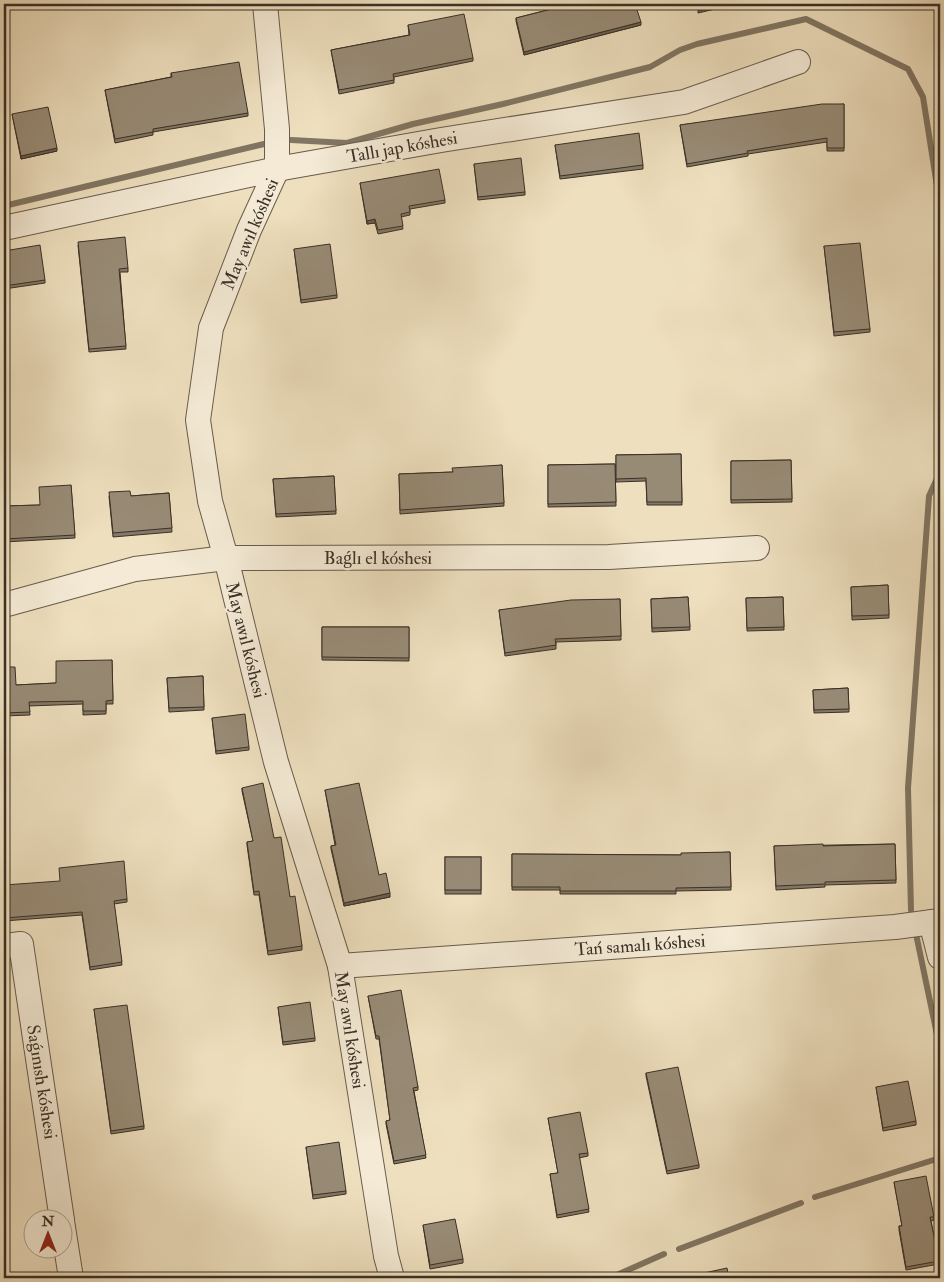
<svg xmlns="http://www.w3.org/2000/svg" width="944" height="1282" font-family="'IM FELL Double Pica',serif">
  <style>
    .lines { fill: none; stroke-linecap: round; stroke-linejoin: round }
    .stream { stroke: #817663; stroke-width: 6 }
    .minor-casing { stroke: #675c4d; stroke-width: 26 }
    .minor { stroke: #f4ead5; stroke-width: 24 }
    .wall { fill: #837865; stroke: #3a3027 }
    .shaded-wall { fill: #6a6153; stroke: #3a3027 }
    .building { fill: #988b76; stroke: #3a3027 }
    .labels { text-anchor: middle; stroke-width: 4.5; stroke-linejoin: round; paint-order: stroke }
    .street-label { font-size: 18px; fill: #3a3027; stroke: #f4ead5 }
  </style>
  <rect width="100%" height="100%" fill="#eedfbe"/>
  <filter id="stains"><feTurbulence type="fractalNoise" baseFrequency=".004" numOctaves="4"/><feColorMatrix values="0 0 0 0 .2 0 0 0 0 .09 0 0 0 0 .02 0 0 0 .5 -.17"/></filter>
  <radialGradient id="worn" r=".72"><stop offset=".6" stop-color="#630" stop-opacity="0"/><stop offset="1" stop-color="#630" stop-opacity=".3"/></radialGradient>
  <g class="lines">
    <g class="stream">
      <path d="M 291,140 L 347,143 L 413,124 L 503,104 L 650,67 L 680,50 L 697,44 L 806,19 L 908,69 L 923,97 L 940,205"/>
      <path d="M 4,206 L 264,144"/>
      <path d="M 911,910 L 908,788 L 929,496 L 940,472"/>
      <path d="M 916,934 L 940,1049"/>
      <path d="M 815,1197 L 940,1158"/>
      <path d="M 679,1249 L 801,1203"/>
      <path d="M 610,1278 L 664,1254"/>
    </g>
    <g class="minor-casing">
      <g id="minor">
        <path d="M 265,4 L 277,129 L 277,169 L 249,230 L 211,328 L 198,420 L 210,501 L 226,558 L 276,762 L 340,966 L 386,1256 L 392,1278"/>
        <path d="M 4,228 L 277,169 L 441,140 L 684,102 L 798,62"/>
        <path d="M 4,605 L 135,569 L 226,558 L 609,557 L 757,548"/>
        <path d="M 931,922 L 940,957"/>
        <path d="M 4,946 L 21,944 L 62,1220"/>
        <path d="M 340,966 L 895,927 L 940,921"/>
        <path d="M 62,1221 L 71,1278"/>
      </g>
    </g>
    <use href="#minor" class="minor"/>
  </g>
  <g class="wall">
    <path d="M 555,4 L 582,6 L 641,25 L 524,55 L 516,21 L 516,18 L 555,8 Z"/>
    <path d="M 408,25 L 473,58 L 473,61 L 394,77 L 394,83 L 339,94 L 331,50 L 409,35 Z"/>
    <path d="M 171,73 L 248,113 L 248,116 L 153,132 L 153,135 L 115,143 L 105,90 L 171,77 Z"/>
    <path d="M 844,104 L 844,151 L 827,151 L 827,142 L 748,154 L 748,156 L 687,167 L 680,125 Z"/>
    <path d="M 12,114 L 57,151 L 21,159 Z"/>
    <path d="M 555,145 L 643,165 L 643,169 L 560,179 Z"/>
    <path d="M 474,164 L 525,192 L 525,195 L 478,200 Z"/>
    <path d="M 360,183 L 445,200 L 445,203 L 410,209 L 410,215 L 401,217 L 403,229 L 378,234 L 375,223 L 367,224 Z"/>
    <path d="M 78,245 L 128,268 L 128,272 L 120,272 L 126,349 L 89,352 Z"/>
    <path d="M 824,246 L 870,329 L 870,332 L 834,336 Z"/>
    <path d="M 294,249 L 337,295 L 337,298 L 301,303 Z"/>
    <path d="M 4,251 L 45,280 L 45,283 L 4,289 Z"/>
    <path d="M 681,454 L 682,505 L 647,505 L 646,481 L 616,482 L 616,455 Z"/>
    <path d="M 791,460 L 792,502 L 731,503 L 731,461 Z"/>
    <path d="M 615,464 L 616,506 L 548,507 L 548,465 Z"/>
    <path d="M 502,465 L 504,506 L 400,514 L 399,474 L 453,472 Z"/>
    <path d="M 334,476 L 336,514 L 276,517 L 273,479 Z"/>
    <path d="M 71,485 L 75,538 L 4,542 L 4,506 L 40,505 Z"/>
    <path d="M 169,493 L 172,532 L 113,537 L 109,496 L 131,496 Z"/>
    <path d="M 888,585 L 889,618 L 852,620 L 851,587 Z"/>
    <path d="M 688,597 L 690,630 L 652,632 L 651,599 Z"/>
    <path d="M 783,597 L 784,630 L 747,631 L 746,598 Z"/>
    <path d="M 620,599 L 621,640 L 556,642 L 556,649 L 505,656 L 499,610 Z"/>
    <path d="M 322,627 L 409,627 L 409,661 L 322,660 Z"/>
    <path d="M 112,660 L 113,704 L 106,704 L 106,714 L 83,715 L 83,704 L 29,706 L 30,715 L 4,716 L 4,667 L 16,685 L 56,683 Z"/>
    <path d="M 203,676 L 204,710 L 169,712 L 167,678 Z"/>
    <path d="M 848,688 L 849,712 L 814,713 L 813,690 Z"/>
    <path d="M 212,718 L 249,747 L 249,750 L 216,754 Z"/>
    <path d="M 242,788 L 274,838 L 290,897 L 302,946 L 302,950 L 268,955 L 259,895 L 254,895 L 247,845 L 247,842 L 253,841 L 242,791 Z"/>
    <path d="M 325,790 L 379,875 L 390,897 L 344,906 L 331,849 L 331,846 L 335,845 Z"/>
    <path d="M 895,844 L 896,883 L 825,885 L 825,887 L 776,890 L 774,846 Z"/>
    <path d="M 730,852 L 731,890 L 676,891 L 676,894 L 560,894 L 560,890 L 512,890 L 512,854 L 681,855 Z"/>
    <rect x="445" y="857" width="36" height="37"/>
    <path d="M 4,885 L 127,899 L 127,902 L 114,904 L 122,965 L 90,970 L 82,915 L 4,921 Z"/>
    <path d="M 368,996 L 418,1087 L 418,1090 L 414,1091 L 426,1158 L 394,1164 L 386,1124 L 386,1121 L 390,1120 L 379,1039 L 376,1039 Z"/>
    <path d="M 278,1007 L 315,1038 L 315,1041 L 283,1045 Z"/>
    <path d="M 94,1009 L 144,1126 L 144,1129 L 111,1134 Z"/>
    <path d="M 646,1073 L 699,1165 L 699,1168 L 667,1174 L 646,1076 Z"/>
    <path d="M 876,1087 L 916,1121 L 916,1125 L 883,1131 Z"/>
    <path d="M 548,1118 L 588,1153 L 588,1156 L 579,1158 L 589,1212 L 557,1218 L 550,1174 L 558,1173 Z"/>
    <path d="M 306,1147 L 346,1191 L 346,1194 L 313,1199 Z"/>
    <path d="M 894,1182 L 934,1217 L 934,1220 L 931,1221 L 939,1264 L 906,1270 L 899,1230 L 899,1226 L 902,1226 Z"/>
    <path d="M 423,1225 L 463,1259 L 463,1263 L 430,1269 Z"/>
  </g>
  <g class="shaded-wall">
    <path d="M 724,4 L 737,4 L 698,13 L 698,10 Z"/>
    <path d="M 791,4 L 804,4 L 786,8 L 786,5 Z"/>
    <path d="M 641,22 L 641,25 L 524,55 L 524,52 Z"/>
    <path d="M 57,148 L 57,151 L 21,159 L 21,156 Z"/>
    <path d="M 7,182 L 7,185 L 4,186 L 4,183 Z"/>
    <path d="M 375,219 L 375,223 L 367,224 L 367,221 Z"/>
    <path d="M 390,893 L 390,897 L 344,906 L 344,903 Z"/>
  </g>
  <g class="building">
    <path d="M 555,4 L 582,4 L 582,6 L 590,4 L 635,4 L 641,22 L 524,52 L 516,18 L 556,8 Z"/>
    <path d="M 697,4 L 724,4 L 698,10 Z"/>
    <path d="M 464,14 L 473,58 L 393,74 L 394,80 L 339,90 L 331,50 L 410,35 L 408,25 Z"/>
    <path d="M 239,62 L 248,113 L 153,129 L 153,132 L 115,139 L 105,90 L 172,77 L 171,73 Z"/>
    <path d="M 822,104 L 844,104 L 844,148 L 827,148 L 827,138 L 747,151 L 748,153 L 687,164 L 680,125 Z"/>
    <path d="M 48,107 L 57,148 L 21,156 L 12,114 Z"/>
    <path d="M 639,133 L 643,165 L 560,176 L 555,145 Z"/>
    <path d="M 521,158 L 525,192 L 478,197 L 474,164 Z"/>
    <path d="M 439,169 L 445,200 L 409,206 L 410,212 L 401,214 L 403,226 L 378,230 L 375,219 L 367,221 L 360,183 Z"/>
    <path d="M 4,170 L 7,182 L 4,183 Z"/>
    <path d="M 125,237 L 128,268 L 119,269 L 126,346 L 89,349 L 78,242 Z"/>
    <path d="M 860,243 L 870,329 L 834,332 L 824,246 Z"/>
    <path d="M 330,244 L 337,295 L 301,300 L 294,249 Z"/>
    <path d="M 40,245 L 45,280 L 4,286 L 4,251 Z"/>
    <path d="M 681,454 L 682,502 L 647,502 L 646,478 L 616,479 L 616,455 Z"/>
    <path d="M 791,460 L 792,499 L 731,500 L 731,461 Z"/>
    <path d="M 615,464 L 616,502 L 548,504 L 548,465 Z"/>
    <path d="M 502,465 L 504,503 L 400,510 L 399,474 L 453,472 L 452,468 Z"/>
    <path d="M 334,476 L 336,511 L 276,514 L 273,479 Z"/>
    <path d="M 71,485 L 75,535 L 4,539 L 4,506 L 40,505 L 39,487 Z"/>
    <path d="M 130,491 L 131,496 L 169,493 L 172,528 L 113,533 L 109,492 Z"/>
    <path d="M 888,585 L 889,615 L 852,616 L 851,587 Z"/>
    <path d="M 688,597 L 690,627 L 652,628 L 651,599 Z"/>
    <path d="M 783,597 L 784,627 L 747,628 L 746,598 Z"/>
    <path d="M 620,599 L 621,636 L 555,639 L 556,645 L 505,653 L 499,610 L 571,600 Z"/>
    <path d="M 322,627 L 409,627 L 409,658 L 322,657 Z"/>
    <path d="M 112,660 L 113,700 L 106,701 L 106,711 L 83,711 L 83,701 L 29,702 L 30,712 L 4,713 L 4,667 L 15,667 L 16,685 L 56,683 L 56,661 Z"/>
    <path d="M 203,676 L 204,707 L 169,708 L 167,678 Z"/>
    <path d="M 848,688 L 849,709 L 814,710 L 813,690 Z"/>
    <path d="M 245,714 L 249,747 L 216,751 L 212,718 Z"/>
    <path d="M 263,783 L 274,838 L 281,837 L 290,897 L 295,896 L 302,946 L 268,951 L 259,891 L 254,892 L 247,842 L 253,841 L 242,788 Z"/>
    <path d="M 359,783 L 379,875 L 386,873 L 390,893 L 344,903 L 331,846 L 336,845 L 325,790 Z"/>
    <path d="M 823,844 L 823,846 L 895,844 L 896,880 L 825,882 L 825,884 L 776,886 L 774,846 Z"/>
    <path d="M 730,852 L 731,887 L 676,888 L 676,891 L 560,891 L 560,887 L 512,887 L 512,854 L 681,855 L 681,853 Z"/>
    <rect x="445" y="857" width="36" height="33"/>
    <path d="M 124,861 L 127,899 L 114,901 L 122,962 L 90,967 L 82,912 L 4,918 L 4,885 L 60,881 L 59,868 Z"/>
    <path d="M 401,990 L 418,1087 L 413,1088 L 426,1155 L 394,1161 L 386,1121 L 390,1120 L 379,1036 L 376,1036 L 368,996 Z"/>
    <path d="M 310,1002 L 315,1038 L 283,1042 L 278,1007 Z"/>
    <path d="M 127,1005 L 144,1126 L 111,1131 L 94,1009 Z"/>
    <path d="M 678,1067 L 699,1165 L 667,1171 L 646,1073 Z"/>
    <path d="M 908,1081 L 916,1121 L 883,1128 L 876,1087 Z"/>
    <path d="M 580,1112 L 588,1153 L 579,1154 L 589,1209 L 557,1215 L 550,1174 L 558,1173 L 548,1118 Z"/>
    <path d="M 339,1142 L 346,1191 L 313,1195 L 306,1147 Z"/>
    <path d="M 926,1176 L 934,1217 L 930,1217 L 939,1261 L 906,1267 L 899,1226 L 902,1226 L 894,1182 Z"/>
    <path d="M 455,1219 L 463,1259 L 430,1265 L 423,1225 Z"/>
    <path d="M 727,1268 L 729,1278 L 696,1278 L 695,1275 Z"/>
  </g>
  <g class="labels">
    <g class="street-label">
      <text transform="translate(402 147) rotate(-10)" y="6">Tallı jap kóshesi</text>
      <text transform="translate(250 234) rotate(-67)" y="6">May awıl kóshesi</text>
      <text x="378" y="564">Baǵlı el kóshesi</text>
      <text transform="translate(246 640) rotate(76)" y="6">May awıl kóshesi</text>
      <text transform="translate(640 945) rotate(-4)" y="6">Tań samalı kóshesi</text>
      <text transform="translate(350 1030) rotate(81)" y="6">May awıl kóshesi</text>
      <text transform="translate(42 1082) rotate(81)" y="6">Saǵınısh kóshesi</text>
    </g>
  </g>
  <rect width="944" height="1282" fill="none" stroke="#eedfbe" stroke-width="20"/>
  <rect x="5" y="5" width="934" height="1272" fill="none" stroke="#3a3027" stroke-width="2.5"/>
  <rect x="10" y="10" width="924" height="1262" fill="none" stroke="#3a3027"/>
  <g transform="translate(48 1234)"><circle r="24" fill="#f4ead5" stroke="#aaa08f"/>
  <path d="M0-4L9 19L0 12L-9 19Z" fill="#8f2418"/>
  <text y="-8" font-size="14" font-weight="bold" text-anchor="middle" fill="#3a3027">N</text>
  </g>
  <rect width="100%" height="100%" filter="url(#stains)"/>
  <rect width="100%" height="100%" fill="url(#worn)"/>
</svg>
